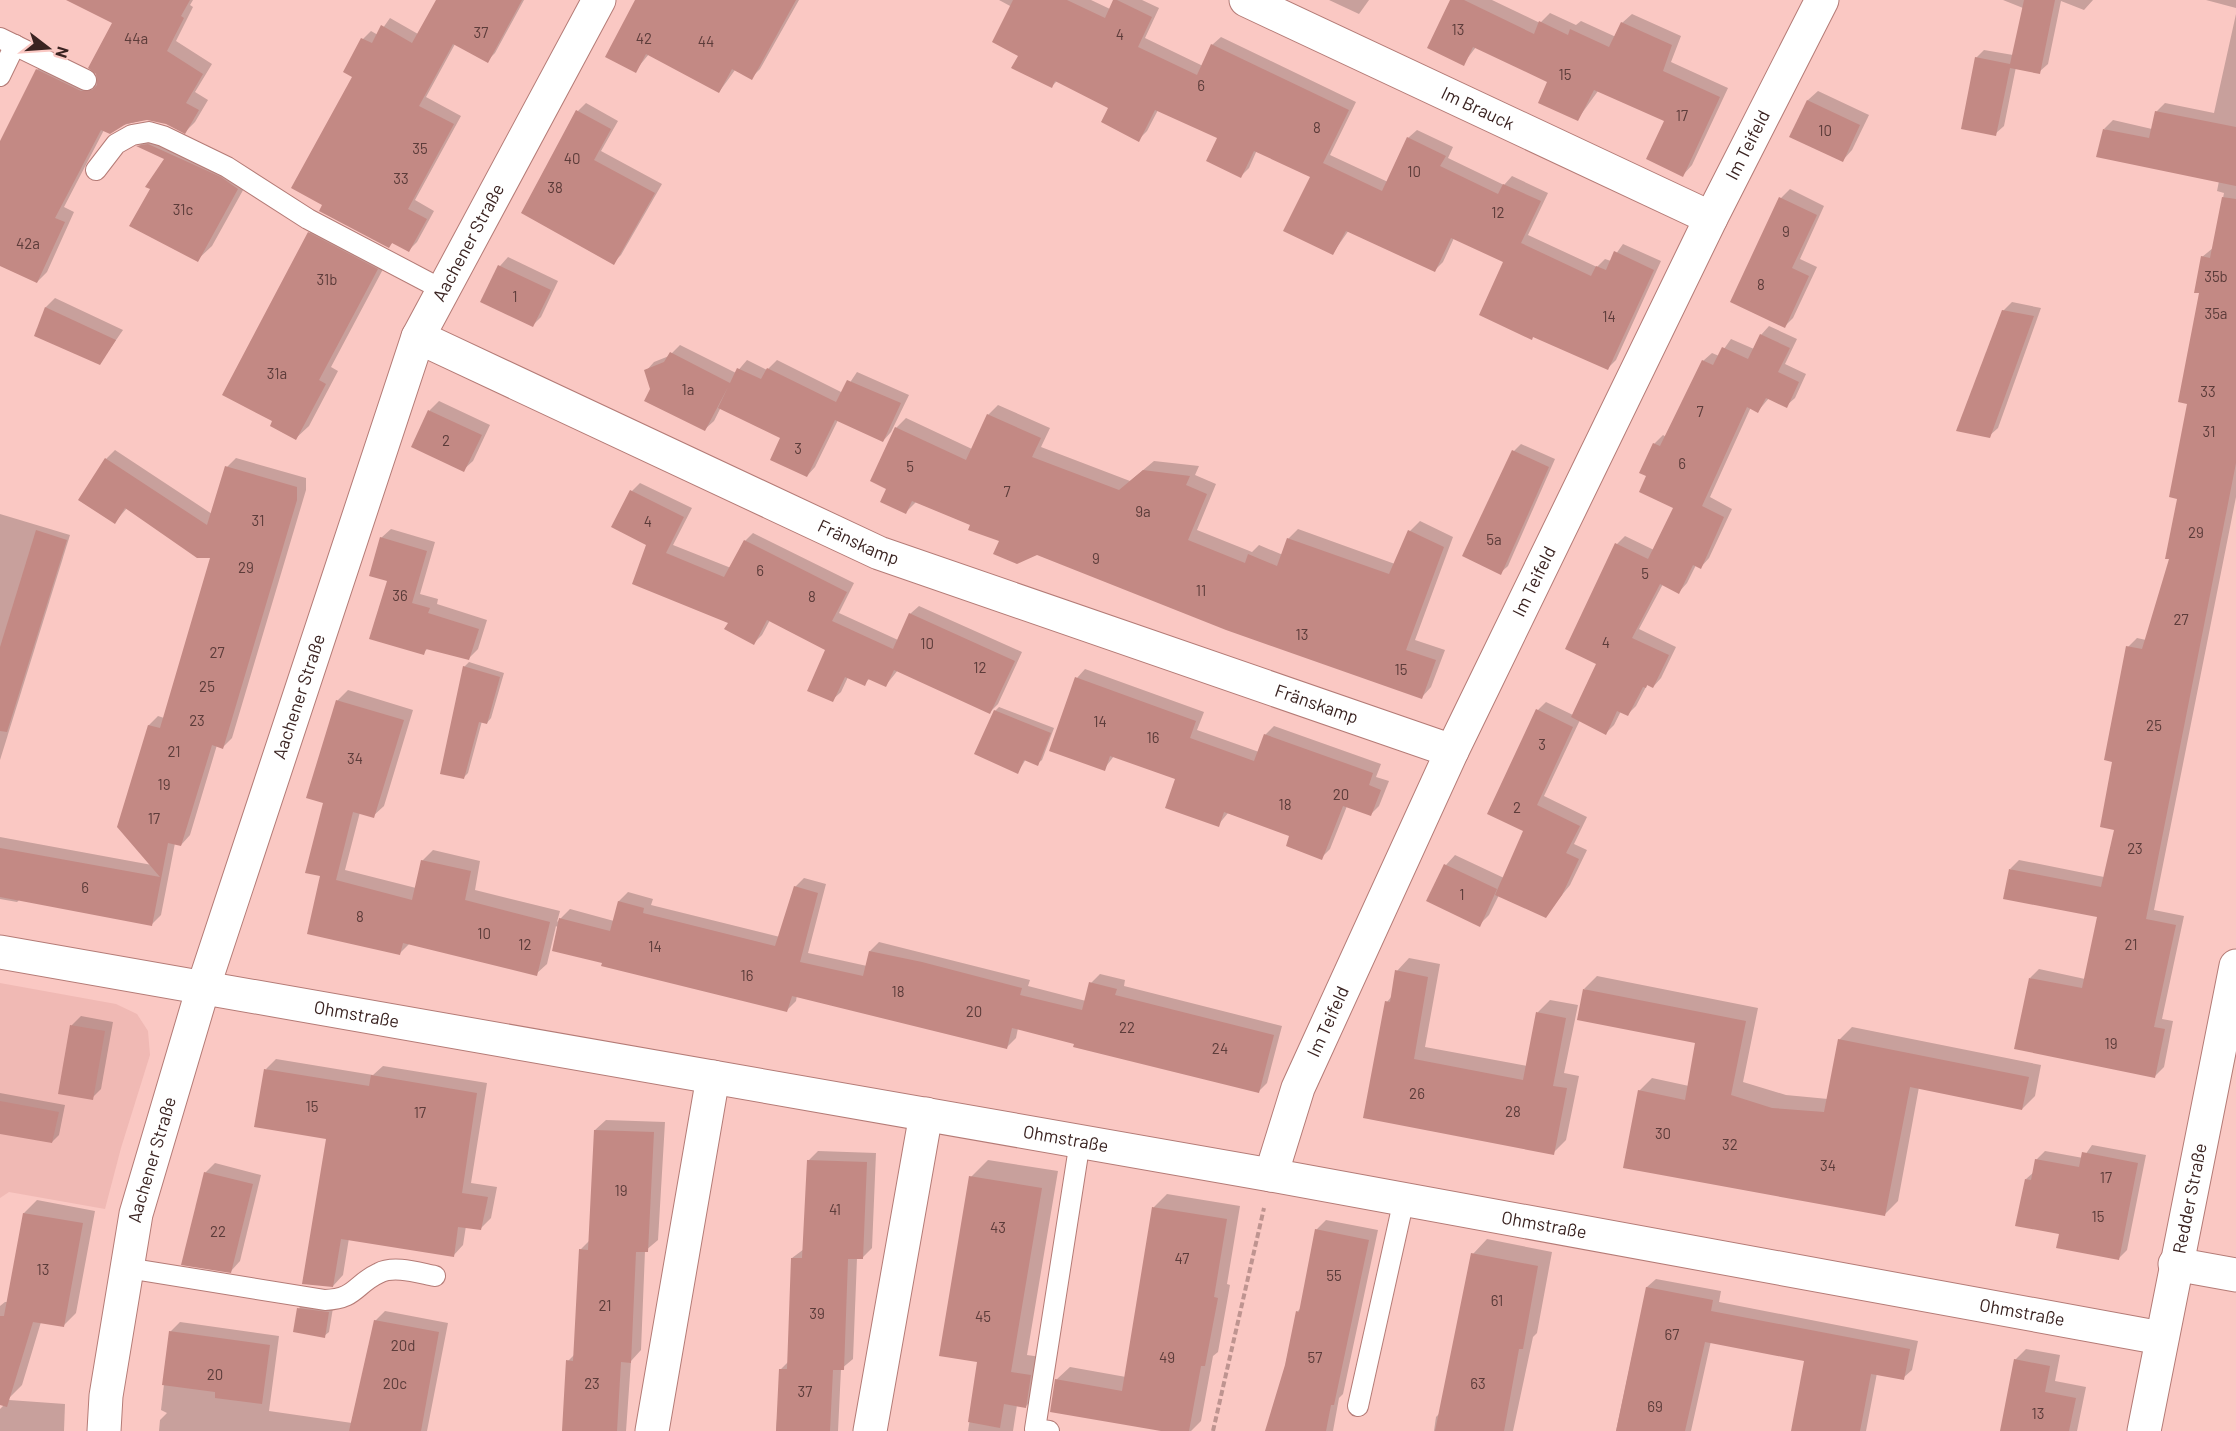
<svg xmlns="http://www.w3.org/2000/svg" width="2236" height="1431" font-family="Barlow,sans-serif">
  <style>
    .built { fill: #f0b9b4 }
    .shadow { fill: #0003 }
    .building { fill: #c38984 }
    .lines { fill: none; stroke-linecap: round; stroke-linejoin: round }
    .service-casing { stroke: #b47b76; stroke-width: 22 }
    .minor-casing { stroke: #b47b76; stroke-width: 35 }
    .tertiary-casing { stroke: #b47b76; stroke-width: 35 }
    .path { stroke: #be9490; stroke-width: 4; stroke-dasharray: 6 3; stroke-linecap: butt }
    .service { stroke: #fff; stroke-width: 20 }
    .minor { stroke: #fff; stroke-width: 33 }
    .tertiary { stroke: #fff; stroke-width: 33 }
    .labels { text-anchor: middle; stroke-width: 4.5; stroke-linejoin: round; paint-order: stroke }
    .number-label { font-size: 15px; fill: #5c3c3a }
    .street-label { font-size: 18px; fill: #3a2321; stroke: #fac8c3 }
  </style>
  <rect width="100%" height="100%" fill="#fac8c3"/>
  <path class="built" d="M 0,983 L 116,1004 L 137,1014 L 148,1031 L 150,1055 L 121,1148 L 105,1209 L 9,1192 L 0,1198 Z"/>
  <g class="shadow">
    <path d="M 70,0 L 193,0 L 190,5 L 193,7 L 176,41 L 212,64 L 195,92 L 208,100 L 195,122 L 185,132 L 167,123 L 147,119 L 104,130 L 64,207 L 74,212 L 47,272 L 37,282 L 0,265 L 0,144 L 37,70 L 47,60 L 98,82 L 114,22 Z"/>
    <path d="M 437,0 L 524,0 L 495,53 L 487,61 L 455,44 L 426,97 L 461,116 L 415,200 L 434,211 L 417,242 L 409,250 L 393,242 L 389,246 L 354,76 L 363,39 L 371,31 L 378,35 L 390,18 L 418,34 Z"/>
    <path d="M 636,0 L 799,0 L 760,69 L 751,78 L 735,70 L 719,92 L 649,54 L 635,71 Z"/>
    <path d="M 999,0 L 1091,0 L 1110,9 L 1115,0 L 1142,0 L 1159,8 L 1145,38 L 1203,66 L 1212,45 L 1221,37 L 1356,102 L 1330,155 L 1388,182 L 1408,138 L 1417,130 L 1453,147 L 1448,158 L 1504,185 L 1512,176 L 1548,193 L 1528,235 L 1597,267 L 1605,259 L 1611,261 L 1623,244 L 1661,261 L 1616,360 L 1608,368 L 1505,261 L 1454,238 L 1443,262 L 1435,270 L 1349,230 L 1333,253 L 1312,176 L 1257,150 L 1249,168 L 1241,176 L 1219,137 L 1158,110 L 1147,131 L 1138,140 L 1110,107 L 1058,80 L 1051,87 L 1020,55 L 1012,7 Z"/>
    <path d="M 1329,0 L 1369,0 L 1359,14 Z"/>
    <path d="M 1451,0 L 1492,0 L 1540,23 L 1550,13 L 1576,25 L 1581,21 L 1616,37 L 1622,23 L 1632,14 L 1681,36 L 1671,62 L 1728,88 L 1692,165 L 1683,175 L 1666,120 L 1598,91 L 1577,120 L 1549,82 L 1476,47 L 1463,64 Z"/>
    <path d="M 2003,0 L 2093,0 L 2084,10 L 2061,1 L 2048,64 L 2039,72 L 2016,67 L 2004,126 L 1995,134 L 1976,58 L 1984,50 L 2013,55 L 2023,8 Z"/>
    <path d="M 2206,0 L 2236,0 L 2236,8 Z"/>
    <path d="M 2236,14 L 2236,497 L 2154,910 L 2184,916 L 2162,1019 L 2173,1021 L 2164,1067 L 2155,1076 L 2030,978 L 2039,969 L 2085,979 L 2098,916 L 2010,869 L 2019,860 L 2104,877 L 2116,829 L 2114,761 L 2128,647 L 2137,638 L 2146,640 L 2171,558 L 2201,292 L 2202,257 L 2213,248 L 2224,193 L 2217,191 L 2219,181 L 2104,129 L 2113,120 L 2152,129 L 2156,112 L 2165,103 L 2214,113 Z"/>
    <path d="M 1818,91 L 1869,115 L 1852,150 L 1843,160 L 1791,136 L 1808,100 Z"/>
    <path d="M 586,103 L 618,121 L 601,151 L 662,184 L 621,255 L 613,263 L 578,111 Z"/>
    <path d="M 153,132 L 252,174 L 212,246 L 197,260 L 167,159 L 139,146 Z"/>
    <path d="M 1790,189 L 1824,206 L 1800,259 L 1817,267 L 1793,318 L 1785,326 L 1781,198 Z"/>
    <path d="M 322,221 L 390,256 L 331,367 L 338,371 L 309,426 L 296,438 L 309,233 Z"/>
    <path d="M 508,257 L 558,281 L 541,317 L 533,325 L 482,301 L 500,266 Z"/>
    <path d="M 55,298 L 123,330 L 100,363 L 36,335 L 46,307 Z"/>
    <path d="M 2012,302 L 2041,308 L 1998,428 L 1989,436 L 2003,311 Z"/>
    <path d="M 1769,326 L 1797,339 L 1785,364 L 1806,374 L 1795,398 L 1786,406 L 1769,398 L 1758,411 L 1751,407 L 1710,497 L 1732,509 L 1709,558 L 1701,567 L 1696,565 L 1687,583 L 1679,592 L 1663,584 L 1639,629 L 1676,647 L 1661,678 L 1653,687 L 1648,684 L 1646,687 L 1636,706 L 1628,714 L 1621,711 L 1614,725 L 1606,733 L 1580,720 L 1544,796 L 1587,817 L 1574,844 L 1587,850 L 1570,885 L 1545,916 L 1499,895 L 1489,915 L 1479,925 L 1446,865 L 1455,855 L 1504,878 L 1525,830 L 1538,710 L 1546,702 L 1573,715 L 1598,663 L 1617,544 L 1625,536 L 1654,550 L 1675,507 L 1648,476 L 1654,444 L 1663,435 L 1666,437 L 1703,361 L 1712,353 L 1719,356 L 1731,339 L 1754,349 L 1761,335 Z"/>
    <path d="M 680,345 L 736,373 L 747,360 L 767,370 L 777,360 L 843,393 L 857,372 L 909,395 L 891,432 L 883,441 L 838,420 L 815,467 L 807,476 L 782,437 L 721,407 L 714,421 L 705,429 L 652,389 L 646,371 L 654,362 L 669,356 Z"/>
    <path d="M 439,401 L 490,425 L 473,461 L 463,470 L 413,446 L 430,410 Z"/>
    <path d="M 998,405 L 1050,428 L 1041,447 L 1130,481 L 1154,461 L 1199,466 L 1195,475 L 1216,484 L 1197,530 L 1252,552 L 1259,545 L 1283,555 L 1288,539 L 1298,529 L 1395,564 L 1410,531 L 1420,521 L 1453,537 L 1415,640 L 1445,650 L 1431,687 L 1422,697 L 1001,541 L 972,525 L 916,502 L 906,512 L 888,488 L 896,428 L 906,418 L 972,449 L 988,415 Z"/>
    <path d="M 1521,444 L 1555,459 L 1508,566 L 1500,573 L 1514,451 Z"/>
    <path d="M 115,450 L 212,514 L 227,467 L 236,458 L 306,478 L 306,490 L 232,738 L 223,747 L 217,745 L 190,835 L 181,845 L 175,843 L 161,915 L 152,924 L 20,899 L 17,902 L 0,899 L 0,837 L 152,865 L 149,725 L 158,716 L 164,718 L 212,556 L 127,508 L 115,522 L 106,459 Z"/>
    <path d="M 640,483 L 692,508 L 673,545 L 731,568 L 745,541 L 753,533 L 854,583 L 839,613 L 898,640 L 910,614 L 919,606 L 1022,652 L 998,704 L 990,712 L 898,670 L 886,685 L 870,678 L 864,684 L 848,677 L 841,692 L 832,700 L 827,649 L 770,620 L 762,635 L 754,643 L 648,545 L 632,491 Z"/>
    <path d="M 0,514 L 70,535 L 0,760 Z"/>
    <path d="M 391,529 L 435,542 L 420,594 L 438,599 L 437,604 L 487,620 L 478,649 L 469,658 L 428,648 L 423,653 L 389,580 L 381,538 Z"/>
    <path d="M 469,662 L 504,673 L 491,718 L 487,723 L 482,721 L 468,773 L 463,778 L 464,667 Z"/>
    <path d="M 1085,669 L 1204,712 L 1197,730 L 1259,752 L 1265,735 L 1274,726 L 1381,764 L 1376,777 L 1389,781 L 1379,806 L 1371,814 L 1347,806 L 1330,849 L 1321,858 L 1291,835 L 1228,813 L 1218,825 L 1177,779 L 1114,756 L 1104,769 L 1077,678 Z"/>
    <path d="M 348,690 L 413,710 L 384,806 L 373,816 L 360,812 L 345,870 L 416,888 L 422,861 L 433,850 L 480,861 L 475,890 L 560,911 L 557,922 L 570,909 L 614,921 L 619,901 L 628,892 L 653,899 L 651,905 L 780,937 L 795,887 L 804,878 L 826,884 L 808,953 L 867,966 L 870,951 L 879,942 L 1030,980 L 1028,986 L 1086,1001 L 1091,983 L 1100,974 L 1125,980 L 1124,986 L 1282,1026 L 1267,1083 L 1258,1092 L 1018,1028 L 1016,1038 L 1007,1047 L 797,995 L 796,1001 L 787,1010 L 604,962 L 556,926 L 547,964 L 536,974 L 410,943 L 400,953 L 322,875 L 325,802 L 337,701 Z"/>
    <path d="M 999,707 L 1054,728 L 1042,760 L 1037,764 L 1026,759 L 1018,772 L 995,711 Z"/>
    <path d="M 1409,958 L 1440,964 L 1425,1047 L 1527,1066 L 1538,1012 L 1550,1000 L 1578,1005 L 1564,1073 L 1579,1076 L 1566,1140 L 1553,1153 L 1365,1117 L 1387,1002 L 1392,996 L 1397,971 Z"/>
    <path d="M 1597,976 L 1758,1008 L 1743,1082 L 1786,1095 L 1828,1099 L 1839,1040 L 1852,1027 L 2041,1065 L 2035,1096 L 2022,1109 L 1919,1087 L 1898,1201 L 1885,1214 L 1639,1091 L 1652,1078 L 1689,1086 L 1697,1042 L 1584,989 Z"/>
    <path d="M 81,1016 L 113,1022 L 101,1089 L 92,1098 L 60,1093 L 72,1025 Z"/>
    <path d="M 276,1059 L 373,1075 L 383,1066 L 487,1083 L 471,1183 L 497,1187 L 491,1218 L 480,1229 L 466,1226 L 463,1245 L 453,1256 L 349,1238 L 343,1275 L 333,1286 L 328,1138 L 266,1069 Z"/>
    <path d="M 0,1093 L 65,1105 L 59,1135 L 52,1142 L 0,1132 Z"/>
    <path d="M 606,1120 L 665,1122 L 658,1240 L 645,1251 L 641,1350 L 631,1361 L 626,1431 L 563,1431 L 568,1361 L 575,1354 L 580,1250 L 590,1240 L 595,1130 Z"/>
    <path d="M 2092,1145 L 2146,1155 L 2127,1250 L 2118,1259 L 2061,1233 L 2026,1179 L 2034,1172 L 2036,1160 L 2045,1151 L 2083,1158 Z"/>
    <path d="M 818,1151 L 876,1153 L 872,1248 L 862,1258 L 857,1258 L 853,1359 L 841,1369 L 838,1431 L 776,1431 L 781,1369 L 788,1362 L 792,1258 L 804,1249 L 808,1161 Z"/>
    <path d="M 988,1160 L 1058,1171 L 1027,1355 L 1048,1358 L 1043,1389 L 1026,1406 L 1017,1405 L 1013,1431 L 968,1431 L 979,1361 L 971,1177 Z"/>
    <path d="M 215,1163 L 261,1175 L 240,1261 L 231,1271 L 205,1173 Z"/>
    <path d="M 1167,1194 L 1240,1206 L 1227,1284 L 1230,1285 L 1218,1352 L 1213,1356 L 1201,1421 L 1191,1431 L 1170,1431 L 1056,1380 L 1070,1367 L 1126,1377 L 1154,1207 Z"/>
    <path d="M 37,1200 L 95,1211 L 76,1313 L 63,1326 L 41,1322 L 22,1385 L 9,1398 L 0,1396 L 0,1306 L 5,1302 L 8,1302 L 24,1213 Z"/>
    <path d="M 1326,1220 L 1378,1230 L 1343,1394 L 1339,1398 L 1333,1431 L 1271,1431 L 1297,1312 L 1301,1308 L 1316,1230 Z"/>
    <path d="M 1487,1239 L 1552,1252 L 1537,1333 L 1533,1337 L 1513,1431 L 1434,1431 L 1436,1417 L 1440,1413 L 1473,1254 Z"/>
    <path d="M 1656,1279 L 1721,1291 L 1719,1302 L 1918,1341 L 1912,1370 L 1903,1378 L 1877,1373 L 1866,1431 L 1792,1431 L 1806,1360 L 1711,1341 L 1691,1431 L 1616,1431 L 1647,1287 Z"/>
    <path d="M 303,1304 L 333,1308 L 329,1332 L 324,1336 L 299,1308 Z"/>
    <path d="M 385,1311 L 448,1323 L 427,1431 L 159,1431 L 160,1420 L 167,1413 L 161,1410 L 170,1332 L 180,1322 L 279,1336 L 269,1411 L 352,1423 L 375,1321 Z"/>
    <path d="M 2026,1349 L 2060,1355 L 2055,1381 L 2086,1387 L 2077,1431 L 2002,1431 L 2015,1360 Z"/>
    <path d="M 9,1400 L 65,1404 L 64,1431 L 0,1431 L 0,1409 Z"/>
  </g>
  <g class="building">
    <path d="M 66,0 L 190,0 L 181,16 L 184,18 L 167,51 L 203,74 L 186,103 L 199,110 L 185,134 L 166,124 L 147,120 L 126,124 L 110,134 L 101,130 L 55,218 L 65,222 L 37,283 L 0,266 L 0,141 L 36,69 L 81,91 L 92,90 L 97,85 L 96,74 L 88,68 L 112,23 Z"/>
    <path d="M 436,0 L 522,0 L 488,63 L 453,44 L 419,106 L 454,124 L 408,209 L 427,219 L 409,252 L 392,243 L 389,248 L 319,211 L 322,205 L 291,188 L 352,77 L 343,72 L 361,38 L 372,43 L 381,25 L 412,43 Z"/>
    <path d="M 635,0 L 796,0 L 752,80 L 732,69 L 719,93 L 646,54 L 636,73 L 605,57 Z"/>
    <path d="M 1013,0 L 1067,0 L 1105,18 L 1113,0 L 1117,0 L 1152,17 L 1138,47 L 1197,75 L 1211,44 L 1349,110 L 1323,163 L 1382,191 L 1407,137 L 1446,156 L 1440,166 L 1498,194 L 1503,184 L 1541,201 L 1521,243 L 1591,276 L 1596,266 L 1606,270 L 1614,251 L 1654,270 L 1608,370 L 1533,337 L 1532,340 L 1479,315 L 1503,262 L 1451,238 L 1435,272 L 1346,231 L 1333,255 L 1283,231 L 1310,177 L 1254,151 L 1241,178 L 1206,161 L 1217,138 L 1155,110 L 1139,142 L 1101,122 L 1108,108 L 1055,81 L 1052,88 L 1011,68 L 1018,56 L 992,42 Z"/>
    <path d="M 1450,0 L 1464,0 L 1534,34 L 1539,21 L 1568,35 L 1570,29 L 1609,47 L 1621,22 L 1672,45 L 1663,71 L 1720,97 L 1683,177 L 1646,159 L 1664,121 L 1594,90 L 1578,121 L 1538,103 L 1547,82 L 1473,47 L 1464,66 L 1427,48 Z"/>
    <path d="M 2024,0 L 2055,0 L 2040,74 L 2010,68 L 1996,136 L 1961,129 L 1975,57 L 2010,64 Z"/>
    <path d="M 1807,100 L 1860,125 L 1843,162 L 1789,137 Z"/>
    <path d="M 576,110 L 611,129 L 594,160 L 655,193 L 614,265 L 521,213 Z"/>
    <path d="M 2155,111 L 2236,127 L 2236,186 L 2096,157 L 2103,129 L 2149,138 Z"/>
    <path d="M 148,144 L 221,177 L 238,189 L 198,262 L 129,226 L 150,189 L 145,187 L 164,159 L 136,146 Z"/>
    <path d="M 1779,197 L 1817,215 L 1792,268 L 1809,276 L 1785,328 L 1730,302 Z"/>
    <path d="M 2222,197 L 2236,199 L 2236,463 L 2146,919 L 2176,925 L 2154,1027 L 2165,1029 L 2155,1078 L 2014,1049 L 2029,978 L 2082,988 L 2097,917 L 2003,899 L 2009,869 L 2101,887 L 2114,830 L 2100,827 L 2112,762 L 2104,760 L 2126,646 L 2142,649 L 2169,559 L 2165,559 L 2177,499 L 2169,497 L 2187,404 L 2178,402 L 2199,293 L 2194,293 L 2201,256 L 2210,258 Z"/>
    <path d="M 308,232 L 378,269 L 319,380 L 326,384 L 296,440 L 270,426 L 272,421 L 222,395 Z"/>
    <path d="M 498,265 L 551,290 L 533,327 L 480,302 Z"/>
    <path d="M 45,307 L 116,340 L 100,365 L 34,336 Z"/>
    <path d="M 2002,310 L 2034,316 L 1990,438 L 1956,431 Z"/>
    <path d="M 1760,334 L 1790,348 L 1778,372 L 1799,382 L 1787,408 L 1766,398 L 1758,413 L 1747,407 L 1702,506 L 1724,517 L 1701,569 L 1693,565 L 1679,594 L 1660,584 L 1632,638 L 1669,655 L 1653,688 L 1647,685 L 1646,688 L 1643,687 L 1628,716 L 1617,711 L 1606,735 L 1571,717 L 1596,664 L 1565,649 L 1615,543 L 1648,559 L 1673,508 L 1639,492 L 1646,476 L 1639,473 L 1653,443 L 1660,446 L 1702,360 L 1713,365 L 1722,347 L 1748,359 Z"/>
    <path d="M 670,352 L 730,383 L 737,368 L 761,379 L 767,368 L 836,402 L 847,380 L 901,403 L 883,442 L 835,420 L 807,477 L 770,460 L 780,438 L 718,408 L 728,387 L 705,431 L 644,401 L 650,389 L 644,370 L 664,362 Z"/>
    <path d="M 428,410 L 482,435 L 464,472 L 411,447 Z"/>
    <path d="M 987,414 L 1041,438 L 1032,457 L 1119,490 L 1143,470 L 1190,476 L 1186,485 L 1207,494 L 1188,540 L 1245,563 L 1248,554 L 1277,566 L 1287,538 L 1389,574 L 1408,530 L 1444,547 L 1406,650 L 1436,660 L 1422,699 L 1226,630 L 1037,555 L 1017,564 L 993,554 L 999,541 L 968,530 L 970,525 L 912,501 L 906,514 L 880,502 L 886,489 L 870,481 L 895,427 L 966,460 Z"/>
    <path d="M 1512,450 L 1549,467 L 1501,575 L 1462,556 Z"/>
    <path d="M 105,458 L 207,525 L 225,466 L 297,487 L 297,500 L 223,749 L 212,745 L 181,846 L 168,843 L 152,926 L 0,897 L 0,848 L 160,877 L 117,827 L 148,725 L 160,728 L 210,558 L 197,558 L 125,508 L 115,524 L 78,500 Z"/>
    <path d="M 630,490 L 684,517 L 666,553 L 724,577 L 744,540 L 847,592 L 832,621 L 893,649 L 909,613 L 1015,661 L 990,714 L 894,670 L 886,687 L 868,679 L 865,686 L 845,677 L 833,702 L 807,691 L 825,650 L 767,620 L 754,645 L 724,629 L 728,623 L 632,584 L 646,545 L 611,527 Z"/>
    <path d="M 36,530 L 67,540 L 7,732 L 0,731 L 0,647 Z"/>
    <path d="M 380,537 L 427,551 L 412,603 L 430,608 L 428,613 L 479,629 L 469,660 L 426,649 L 424,655 L 369,639 L 387,581 L 369,576 Z"/>
    <path d="M 463,666 L 500,677 L 487,724 L 479,722 L 464,779 L 440,774 Z"/>
    <path d="M 1075,677 L 1196,721 L 1190,738 L 1254,761 L 1264,734 L 1373,773 L 1369,785 L 1381,790 L 1371,816 L 1343,806 L 1322,860 L 1286,846 L 1289,836 L 1224,812 L 1219,827 L 1165,808 L 1175,779 L 1110,756 L 1105,771 L 1049,751 Z"/>
    <path d="M 336,700 L 404,720 L 374,818 L 353,812 L 336,880 L 412,900 L 421,860 L 471,871 L 465,900 L 550,922 L 537,976 L 403,943 L 400,955 L 307,934 L 320,876 L 305,873 L 323,803 L 306,798 Z"/>
    <path d="M 1536,709 L 1573,727 L 1537,805 L 1580,826 L 1566,853 L 1579,859 L 1562,895 L 1546,918 L 1495,895 L 1523,831 L 1487,814 Z"/>
    <path d="M 994,710 L 1051,733 L 1038,766 L 1024,760 L 1018,774 L 974,754 Z"/>
    <path d="M 1444,864 L 1497,889 L 1480,927 L 1426,901 Z"/>
    <path d="M 794,886 L 818,893 L 800,962 L 863,976 L 869,951 L 922,962 L 1022,988 L 1020,995 L 1082,1010 L 1089,982 L 1117,989 L 1115,995 L 1274,1035 L 1259,1093 L 1073,1047 L 1074,1044 L 1012,1028 L 1007,1049 L 792,996 L 787,1012 L 601,966 L 602,963 L 552,951 L 559,918 L 610,931 L 618,901 L 644,908 L 643,913 L 775,946 Z"/>
    <path d="M 1395,970 L 1428,977 L 1414,1059 L 1523,1080 L 1536,1012 L 1566,1018 L 1553,1086 L 1567,1088 L 1554,1155 L 1363,1118 L 1385,1001 L 1390,1002 Z"/>
    <path d="M 1583,989 L 1746,1021 L 1731,1095 L 1772,1108 L 1824,1112 L 1838,1039 L 2029,1077 L 2022,1110 L 1910,1087 L 1885,1216 L 1623,1168 L 1638,1090 L 1685,1100 L 1695,1043 L 1577,1020 Z"/>
    <path d="M 70,1025 L 105,1031 L 93,1100 L 58,1094 Z"/>
    <path d="M 264,1069 L 369,1086 L 371,1075 L 477,1093 L 462,1193 L 488,1197 L 481,1230 L 458,1227 L 454,1257 L 341,1239 L 333,1287 L 302,1284 L 326,1139 L 254,1127 Z"/>
    <path d="M 0,1101 L 59,1112 L 52,1143 L 0,1134 Z"/>
    <path d="M 594,1130 L 654,1132 L 648,1252 L 636,1252 L 631,1363 L 621,1362 L 617,1431 L 562,1431 L 566,1360 L 573,1361 L 579,1249 L 588,1250 Z"/>
    <path d="M 2082,1152 L 2138,1163 L 2119,1260 L 2056,1248 L 2059,1234 L 2015,1226 L 2025,1179 L 2031,1180 L 2035,1159 L 2079,1167 Z"/>
    <path d="M 807,1160 L 867,1162 L 863,1259 L 848,1259 L 844,1370 L 833,1370 L 830,1431 L 776,1431 L 779,1369 L 787,1369 L 791,1258 L 802,1258 Z"/>
    <path d="M 204,1172 L 253,1184 L 231,1273 L 181,1265 Z"/>
    <path d="M 969,1176 L 1042,1188 L 1011,1372 L 1031,1375 L 1026,1408 L 1004,1404 L 1000,1428 L 968,1422 L 977,1362 L 939,1356 Z"/>
    <path d="M 1152,1207 L 1227,1219 L 1214,1297 L 1218,1298 L 1205,1366 L 1201,1366 L 1189,1431 L 1161,1431 L 1050,1412 L 1055,1379 L 1122,1391 Z"/>
    <path d="M 23,1213 L 83,1223 L 64,1327 L 33,1322 L 7,1407 L 0,1405 L 0,1316 L 4,1316 Z"/>
    <path d="M 1315,1229 L 1369,1240 L 1334,1405 L 1331,1405 L 1326,1431 L 1265,1431 L 1285,1365 L 1296,1311 L 1299,1312 Z"/>
    <path d="M 1471,1253 L 1538,1266 L 1523,1349 L 1519,1349 L 1504,1431 L 1435,1431 Z"/>
    <path d="M 1646,1287 L 1713,1300 L 1711,1311 L 1910,1349 L 1904,1380 L 1871,1374 L 1860,1431 L 1791,1431 L 1804,1361 L 1705,1342 L 1685,1431 L 1616,1431 Z"/>
    <path d="M 297,1308 L 329,1312 L 325,1338 L 293,1332 Z"/>
    <path d="M 374,1320 L 439,1332 L 421,1431 L 349,1431 Z"/>
    <path d="M 169,1331 L 270,1345 L 262,1404 L 215,1398 L 215,1392 L 162,1385 Z"/>
    <path d="M 2014,1359 L 2050,1366 L 2045,1392 L 2076,1398 L 2069,1431 L 2000,1431 Z"/>
  </g>
  <g class="lines">
    <g class="service-casing">
      <g id="service">
        <path d="M 0,38 L 86,80"/>
        <path d="M 0,76 L 15,45"/>
        <path d="M 96,170 L 116,144 L 132,135 L 149,132 L 163,136 L 227,167 L 308,219 L 443,290"/>
        <path d="M 127,1268 L 325,1300 C 356,1299 355,1284 379,1273 C 394,1265 419,1273 435,1276"/>
        <path d="M 1358,1406 L 1404,1199"/>
        <path d="M 1049,1431 L 1035,1429 L 1080,1141"/>
      </g>
    </g>
    <g class="minor-casing">
      <g id="minor">
        <path id="s1" d="M 1246,0 L 1711,218"/>
        <path id="s2" d="M 418,337 L 879,553 L 1452,751"/>
        <path id="s3" d="M 0,952 L 1271,1175 L 2161,1338"/>
        <path id="s4" d="M 1271,1175 L 1298,1088 L 1452,751 L 1711,218 L 1822,0"/>
        <path d="M 2175,1264 L 2236,1275"/>
        <path id="s5" d="M 104,1431 L 106,1396 L 136,1214 L 203,988 L 418,337 L 599,0"/>
        <path d="M 652,1431 L 713,1077"/>
        <path d="M 870,1431 L 926,1114"/>
      </g>
    </g>
    <g class="tertiary-casing">
      <g id="tertiary">
        <path id="s6" d="M 2144,1431 L 2236,966"/>
      </g>
    </g>
    <path class="path" d="M 1213,1431 L 1264,1208"/>
    <use href="#service" class="service"/>
    <use href="#minor" class="minor"/>
    <use href="#tertiary" class="tertiary"/>
  </g>
  <g class="labels">
    <g class="number-label">
      <text x="1458" y="35">13</text>
      <text x="481" y="38">37</text>
      <text x="1120" y="40">4</text>
      <text x="136" y="44">44a</text>
      <text x="644" y="44">42</text>
      <text x="706" y="47">44</text>
      <text x="1565" y="80">15</text>
      <text x="1201" y="91">6</text>
      <text x="1682" y="121">17</text>
      <text x="1317" y="133">8</text>
      <text x="1825" y="136">10</text>
      <text x="420" y="154">35</text>
      <text x="572" y="164">40</text>
      <text x="1414" y="177">10</text>
      <text x="401" y="184">33</text>
      <text x="555" y="193">38</text>
      <text x="183" y="215">31c</text>
      <text x="1498" y="218">12</text>
      <text x="1786" y="237">9</text>
      <text x="28" y="249">42a</text>
      <text x="2216" y="282">35b</text>
      <text x="327" y="285">31b</text>
      <text x="1761" y="290">8</text>
      <text x="515" y="302">1</text>
      <text x="2216" y="319">35a</text>
      <text x="1609" y="322">14</text>
      <text x="277" y="379">31a</text>
      <text x="688" y="395">1a</text>
      <text x="2208" y="397">33</text>
      <text x="1700" y="417">7</text>
      <text x="2209" y="437">31</text>
      <text x="446" y="446">2</text>
      <text x="798" y="454">3</text>
      <text x="1682" y="469">6</text>
      <text x="910" y="472">5</text>
      <text x="1007" y="497">7</text>
      <text x="1143" y="517">9a</text>
      <text x="258" y="526">31</text>
      <text x="648" y="527">4</text>
      <text x="2196" y="538">29</text>
      <text x="1494" y="545">5a</text>
      <text x="1096" y="564">9</text>
      <text x="246" y="573">29</text>
      <text x="760" y="576">6</text>
      <text x="1645" y="579">5</text>
      <text x="1201" y="596">11</text>
      <text x="400" y="601">36</text>
      <text x="812" y="602">8</text>
      <text x="2181" y="625">27</text>
      <text x="1302" y="640">13</text>
      <text x="1606" y="648">4</text>
      <text x="927" y="649">10</text>
      <text x="217" y="658">27</text>
      <text x="980" y="673">12</text>
      <text x="1401" y="675">15</text>
      <text x="207" y="692">25</text>
      <text x="197" y="726">23</text>
      <text x="1100" y="727">14</text>
      <text x="2154" y="731">25</text>
      <text x="1153" y="743">16</text>
      <text x="1542" y="750">3</text>
      <text x="174" y="757">21</text>
      <text x="355" y="764">34</text>
      <text x="164" y="790">19</text>
      <text x="1341" y="800">20</text>
      <text x="1285" y="810">18</text>
      <text x="1517" y="813">2</text>
      <text x="154" y="824">17</text>
      <text x="2135" y="854">23</text>
      <text x="85" y="893">6</text>
      <text x="1462" y="900">1</text>
      <text x="360" y="922">8</text>
      <text x="484" y="939">10</text>
      <text x="525" y="950">12</text>
      <text x="2131" y="950">21</text>
      <text x="655" y="952">14</text>
      <text x="747" y="981">16</text>
      <text x="898" y="997">18</text>
      <text x="974" y="1017">20</text>
      <text x="1127" y="1033">22</text>
      <text x="2111" y="1049">19</text>
      <text x="1220" y="1054">24</text>
      <text x="1417" y="1099">26</text>
      <text x="312" y="1112">15</text>
      <text x="1513" y="1117">28</text>
      <text x="420" y="1118">17</text>
      <text x="1663" y="1139">30</text>
      <text x="1730" y="1150">32</text>
      <text x="1828" y="1171">34</text>
      <text x="2106" y="1183">17</text>
      <text x="621" y="1196">19</text>
      <text x="835" y="1215">41</text>
      <text x="2098" y="1222">15</text>
      <text x="998" y="1233">43</text>
      <text x="218" y="1237">22</text>
      <text x="1182" y="1264">47</text>
      <text x="43" y="1275">13</text>
      <text x="1334" y="1281">55</text>
      <text x="1497" y="1306">61</text>
      <text x="605" y="1311">21</text>
      <text x="817" y="1319">39</text>
      <text x="983" y="1322">45</text>
      <text x="1672" y="1340">67</text>
      <text x="403" y="1351">20d</text>
      <text x="1167" y="1363">49</text>
      <text x="1315" y="1363">57</text>
      <text x="215" y="1380">20</text>
      <text x="395" y="1389">20c</text>
      <text x="592" y="1389">23</text>
      <text x="1478" y="1389">63</text>
      <text x="805" y="1397">37</text>
      <text x="1655" y="1412">69</text>
      <text x="2038" y="1419">13</text>
    </g>
    <g class="street-label">
      <text dy="6" stroke="none"><textPath href="#s1" startOffset="256">Im Brauck</textPath></text>
      <text dy="6" stroke="none"><textPath href="#s4" startOffset="1136">Im Teifeld</textPath></text>
      <text dy="6" stroke="none"><textPath href="#s5" startOffset="1248">Aachener Straße</textPath></text>
      <text dy="6" stroke="none"><textPath href="#s2" startOffset="486">Fränskamp</textPath></text>
      <text dy="6" stroke="none"><textPath href="#s4" startOffset="650">Im Teifeld</textPath></text>
      <text dy="6" stroke="none"><textPath href="#s5" startOffset="762">Aachener Straße</textPath></text>
      <text dy="6" stroke="none"><textPath href="#s2" startOffset="972">Fränskamp</textPath></text>
      <text dy="6" stroke="none"><textPath href="#s3" startOffset="362">Ohmstraße</textPath></text>
      <text dy="6" stroke="none"><textPath href="#s4" startOffset="164">Im Teifeld</textPath></text>
      <text dy="6" stroke="none"><textPath href="#s3" startOffset="1082">Ohmstraße</textPath></text>
      <text dy="6" stroke="none"><textPath href="#s5" startOffset="276">Aachener Straße</textPath></text>
      <text dy="6" stroke="none"><textPath href="#s6" startOffset="237">Redder Straße</textPath></text>
      <text dy="6" stroke="none"><textPath href="#s3" startOffset="1568">Ohmstraße</textPath></text>
      <text dy="6" stroke="none"><textPath href="#s3" startOffset="2054">Ohmstraße</textPath></text>
    </g>
  </g>
  <g transform="translate(48 48) rotate(107)" stroke="#fac8c3" stroke-width="4.5" paint-order="stroke">
  <path d="M0-4.5L10 22L0 15L-10 22Z" fill="#3a2321"/>
  <text y="-9" font-size="16" font-weight="bold" text-anchor="middle" fill="#3a2321">N</text>
  </g>
</svg>
